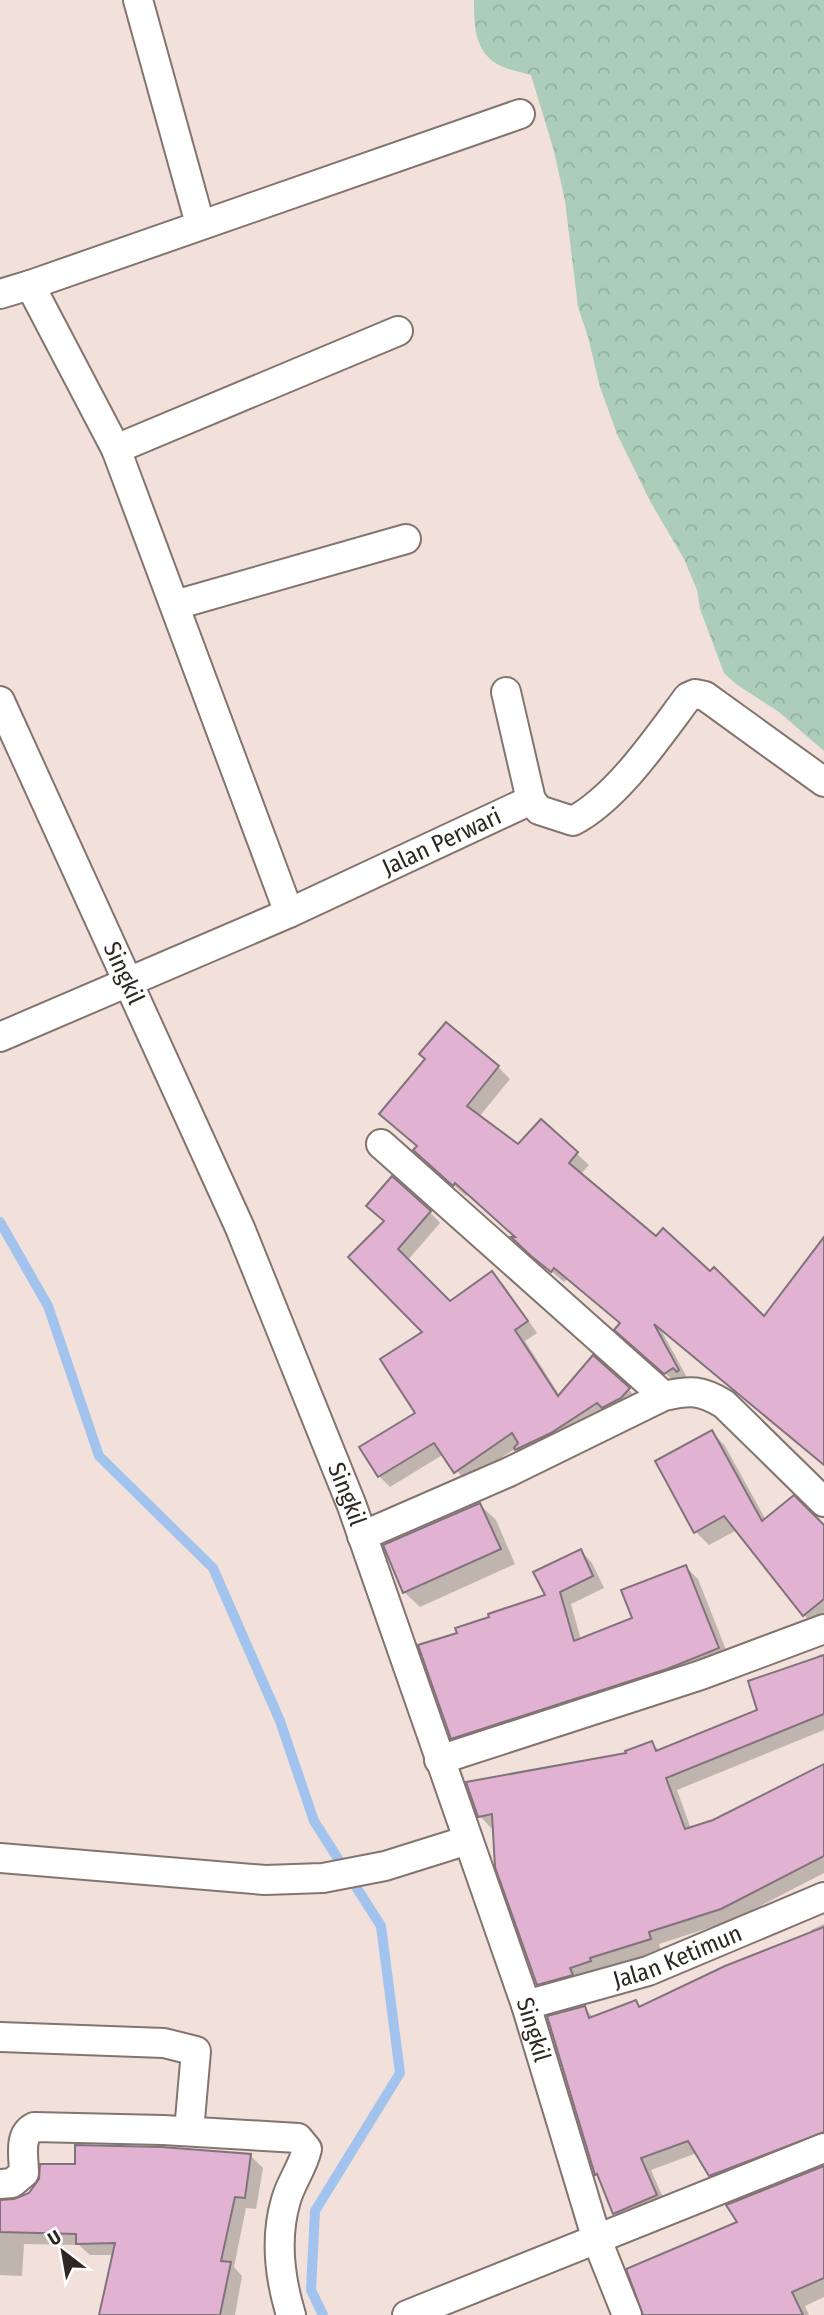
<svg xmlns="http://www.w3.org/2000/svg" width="824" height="2315" font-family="'Fira Sans Condensed',sans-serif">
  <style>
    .forest { fill: url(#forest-crowns) }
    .shadow { fill: #0003 }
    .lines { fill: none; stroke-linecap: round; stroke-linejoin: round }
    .stream { stroke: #a2c3ed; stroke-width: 10 }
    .building { fill: #e2b2d2; stroke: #80737c; stroke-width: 2 }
    .minor-casing { stroke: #83746e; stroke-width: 32 }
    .minor { stroke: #fff; stroke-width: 28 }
    .labels { text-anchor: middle; stroke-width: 6; stroke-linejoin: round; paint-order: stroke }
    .street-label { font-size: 24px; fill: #2d2724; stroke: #fff }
  </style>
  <defs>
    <pattern id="forest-crowns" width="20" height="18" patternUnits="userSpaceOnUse" patternTransform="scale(1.75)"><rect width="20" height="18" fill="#accdba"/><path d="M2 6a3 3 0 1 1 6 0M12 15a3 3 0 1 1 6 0" fill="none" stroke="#94b0a0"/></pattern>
  </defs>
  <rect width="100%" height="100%" fill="#f1e1da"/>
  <path class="forest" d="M 474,0 L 824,0 L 824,751 L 779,712 L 736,684 L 724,673 L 700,609 L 697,590 L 684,559 L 650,501 L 617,434 L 600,387 L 588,337 L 578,307 L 565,201 L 554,151 L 531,75 C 521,72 508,70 499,65 C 474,52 474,24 474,0 Z"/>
  <g class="shadow">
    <path d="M 498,1067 L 510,1079 L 479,1117 L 519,1147 L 541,1121 L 589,1165 L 580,1175 L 656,1238 L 710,1273 L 765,1319 L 824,1265 L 824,1465 L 661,1330 L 689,1381 L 686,1378 L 677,1384 L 629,1341 L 621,1324 L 567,1279 L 564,1282 L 546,1267 L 517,1238 L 468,1193 L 466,1196 L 427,1162 L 418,1147 L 381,1114 Z"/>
    <path d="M 430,1212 L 440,1223 L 407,1261 L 450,1303 L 492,1274 L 503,1284 L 537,1333 L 525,1341 L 560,1396 L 593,1358 L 640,1400 L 528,1460 L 516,1448 L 466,1482 L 444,1454 L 390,1487 L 379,1476 L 417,1414 L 425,1332 L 350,1257 Z"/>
    <path d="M 712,1432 L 725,1446 L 766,1520 L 824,1526 L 824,1623 L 817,1628 L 804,1615 L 737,1530 L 709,1545 L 696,1532 Z"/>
    <path d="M 480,1505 L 496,1520 L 515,1564 L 420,1607 L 404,1592 Z"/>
    <path d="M 581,1551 L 592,1563 L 604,1588 L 571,1604 L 581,1640 L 634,1619 L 686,1567 L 698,1579 L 730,1660 L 464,1750 L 452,1738 L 459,1634 L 547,1596 Z"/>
    <path d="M 824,1654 L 824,1730 L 677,1790 L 691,1829 L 714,1822 L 824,1766 L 824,1873 L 733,1920 L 659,1944 L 661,1951 L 601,1970 L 550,1995 L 538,1984 L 494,1827 L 491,1828 L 480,1816 L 652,1743 L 660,1751 L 759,1711 L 819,1658 L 818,1655 Z"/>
    <path d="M 824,1924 L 824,2146 L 722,2187 L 710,2175 L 697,2153 L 651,2170 L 667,2207 L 626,2224 L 614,2213 L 600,2178 L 596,2174 L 584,2008 L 594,2018 L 636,2002 L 641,2008 L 812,1934 L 811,1930 Z"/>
    <path d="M 251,2156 L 263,2168 L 256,2209 L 246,2208 L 234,2267 L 242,2276 L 235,2315 L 101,2315 L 114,2255 L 90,2255 L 79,2245 L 24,2244 L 22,2276 L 0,2275 L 0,2201 L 15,2201 Z"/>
    <path d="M 824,2168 L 824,2297 L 805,2306 L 809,2315 L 645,2315 L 739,2223 Z"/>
  </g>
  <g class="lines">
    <path class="stream" d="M 0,1222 L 48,1306 L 99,1456 L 213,1568 L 280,1721 L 314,1821 L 381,1926 L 400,2073 L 315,2211 L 311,2290 L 323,2315"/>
  </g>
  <g class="building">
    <path d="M 446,1022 L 499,1066 L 467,1106 L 518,1144 L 541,1119 L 578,1152 L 569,1163 L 656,1236 L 663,1228 L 710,1271 L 714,1267 L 764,1316 L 824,1237 L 824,1465 L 654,1324 L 679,1370 L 677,1372 L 673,1368 L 664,1374 L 614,1330 L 620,1323 L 554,1268 L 551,1272 L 531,1256 L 511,1237 L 515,1237 L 455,1183 L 453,1186 L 413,1150 L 417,1146 L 379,1114 L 425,1059 L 419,1054 Z"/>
    <path d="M 392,1176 L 431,1211 L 398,1249 L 450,1301 L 492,1271 L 528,1321 L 515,1330 L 558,1396 L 593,1355 L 630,1388 L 621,1398 L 602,1408 L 597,1403 L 551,1433 L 515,1450 L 514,1448 L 518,1443 L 512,1433 L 454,1473 L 434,1443 L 378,1477 L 359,1447 L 415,1413 L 380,1359 L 422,1332 L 348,1257 L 384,1221 L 366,1206 Z"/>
    <path d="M 712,1430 L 762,1521 L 794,1495 L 824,1525 L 824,1599 L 803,1616 L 724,1516 L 694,1533 L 655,1461 Z"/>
    <path d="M 480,1503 L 501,1549 L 403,1593 L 383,1545 Z"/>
    <path d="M 581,1549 L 593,1576 L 560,1592 L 574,1641 L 632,1618 L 621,1590 L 686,1565 L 719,1648 L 667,1669 L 451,1739 L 418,1645 L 457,1633 L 455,1628 L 489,1617 L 488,1614 L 545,1595 L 533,1572 Z"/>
    <path d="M 824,1655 L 824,1714 L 666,1778 L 685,1829 L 713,1820 L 824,1764 L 824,1856 L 721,1909 L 649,1932 L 651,1939 L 590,1958 L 591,1961 L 570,1968 L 573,1975 L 537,1985 L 495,1867 L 492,1814 L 478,1817 L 466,1782 L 626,1753 L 625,1751 L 652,1741 L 656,1751 L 757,1710 L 748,1681 Z"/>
    <path d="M 824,1927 L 824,2132 L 709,2176 L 688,2141 L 641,2158 L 657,2195 L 613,2214 L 597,2174 L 595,2175 L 547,2016 L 585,2006 L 589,2018 L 636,2000 L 639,2007 L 725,1966 Z"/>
    <path d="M 75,2145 L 162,2147 L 251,2154 L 245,2198 L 235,2197 L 221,2261 L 231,2262 L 220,2315 L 99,2315 L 115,2243 L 76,2244 L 76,2234 L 0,2232 L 0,2200 L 14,2199 L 29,2193 L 39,2179 L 40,2164 L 75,2164 Z"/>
    <path d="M 824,2166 L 824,2278 L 792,2292 L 803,2315 L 643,2315 L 626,2269 L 737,2222 L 726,2205 Z"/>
  </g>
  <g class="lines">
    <g class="minor-casing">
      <g id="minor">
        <path d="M 138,0 L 200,224"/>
        <path d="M 0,294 L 30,285"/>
        <path d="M 116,449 L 398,331"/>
        <path d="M 175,605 L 406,539"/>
        <path d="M 506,692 L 531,800"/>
        <path id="s1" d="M 0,701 L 240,1228 L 352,1506 L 526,2005 L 597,2240 L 627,2315"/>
        <path d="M 289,913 L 116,449 L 30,285 L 520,114"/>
        <path id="s2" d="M 0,1037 L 289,913 L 531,800 L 539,810 L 573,821 C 618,797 658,737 688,697 L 695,694 L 705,696 L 824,782"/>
        <path d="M 381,1144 L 664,1396"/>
        <path d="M 362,1536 L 509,1472 L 664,1396 C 691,1390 701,1390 724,1404 L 824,1502"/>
        <path d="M 439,1760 L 701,1675 L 824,1629"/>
        <path d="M 0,1858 L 265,1880 L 323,1878 L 385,1866 L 468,1840"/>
        <path id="s3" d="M 526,2005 L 648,1971 L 824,1897"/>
        <path d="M 0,2037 L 164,2043 L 196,2051 L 189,2131"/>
        <path d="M 0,2184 L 12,2183 L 24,2173 C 24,2157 18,2135 34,2127 L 163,2130 L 298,2138 L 307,2149 C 303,2167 291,2182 286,2200 C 275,2237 280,2279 291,2315"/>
        <path d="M 407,2315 L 824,2148"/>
      </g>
    </g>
    <use href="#minor" class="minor"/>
  </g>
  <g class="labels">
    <g class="street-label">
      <text dy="8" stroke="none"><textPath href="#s2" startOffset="483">Jalan Perwari</textPath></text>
      <text dy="8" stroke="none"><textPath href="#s1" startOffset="299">Singkil</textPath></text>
      <text dy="8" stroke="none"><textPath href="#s1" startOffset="866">Singkil</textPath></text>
      <text dy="8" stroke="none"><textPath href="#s3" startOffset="159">Jalan Ketimun</textPath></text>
      <text dy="8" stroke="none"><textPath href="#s1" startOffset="1433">Singkil</textPath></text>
    </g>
  </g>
  <g transform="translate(63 2252) rotate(329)" stroke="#ffffff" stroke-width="5" paint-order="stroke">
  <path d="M0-5L12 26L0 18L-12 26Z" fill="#2d2724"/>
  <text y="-10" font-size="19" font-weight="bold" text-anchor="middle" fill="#2d2724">U</text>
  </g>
</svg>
